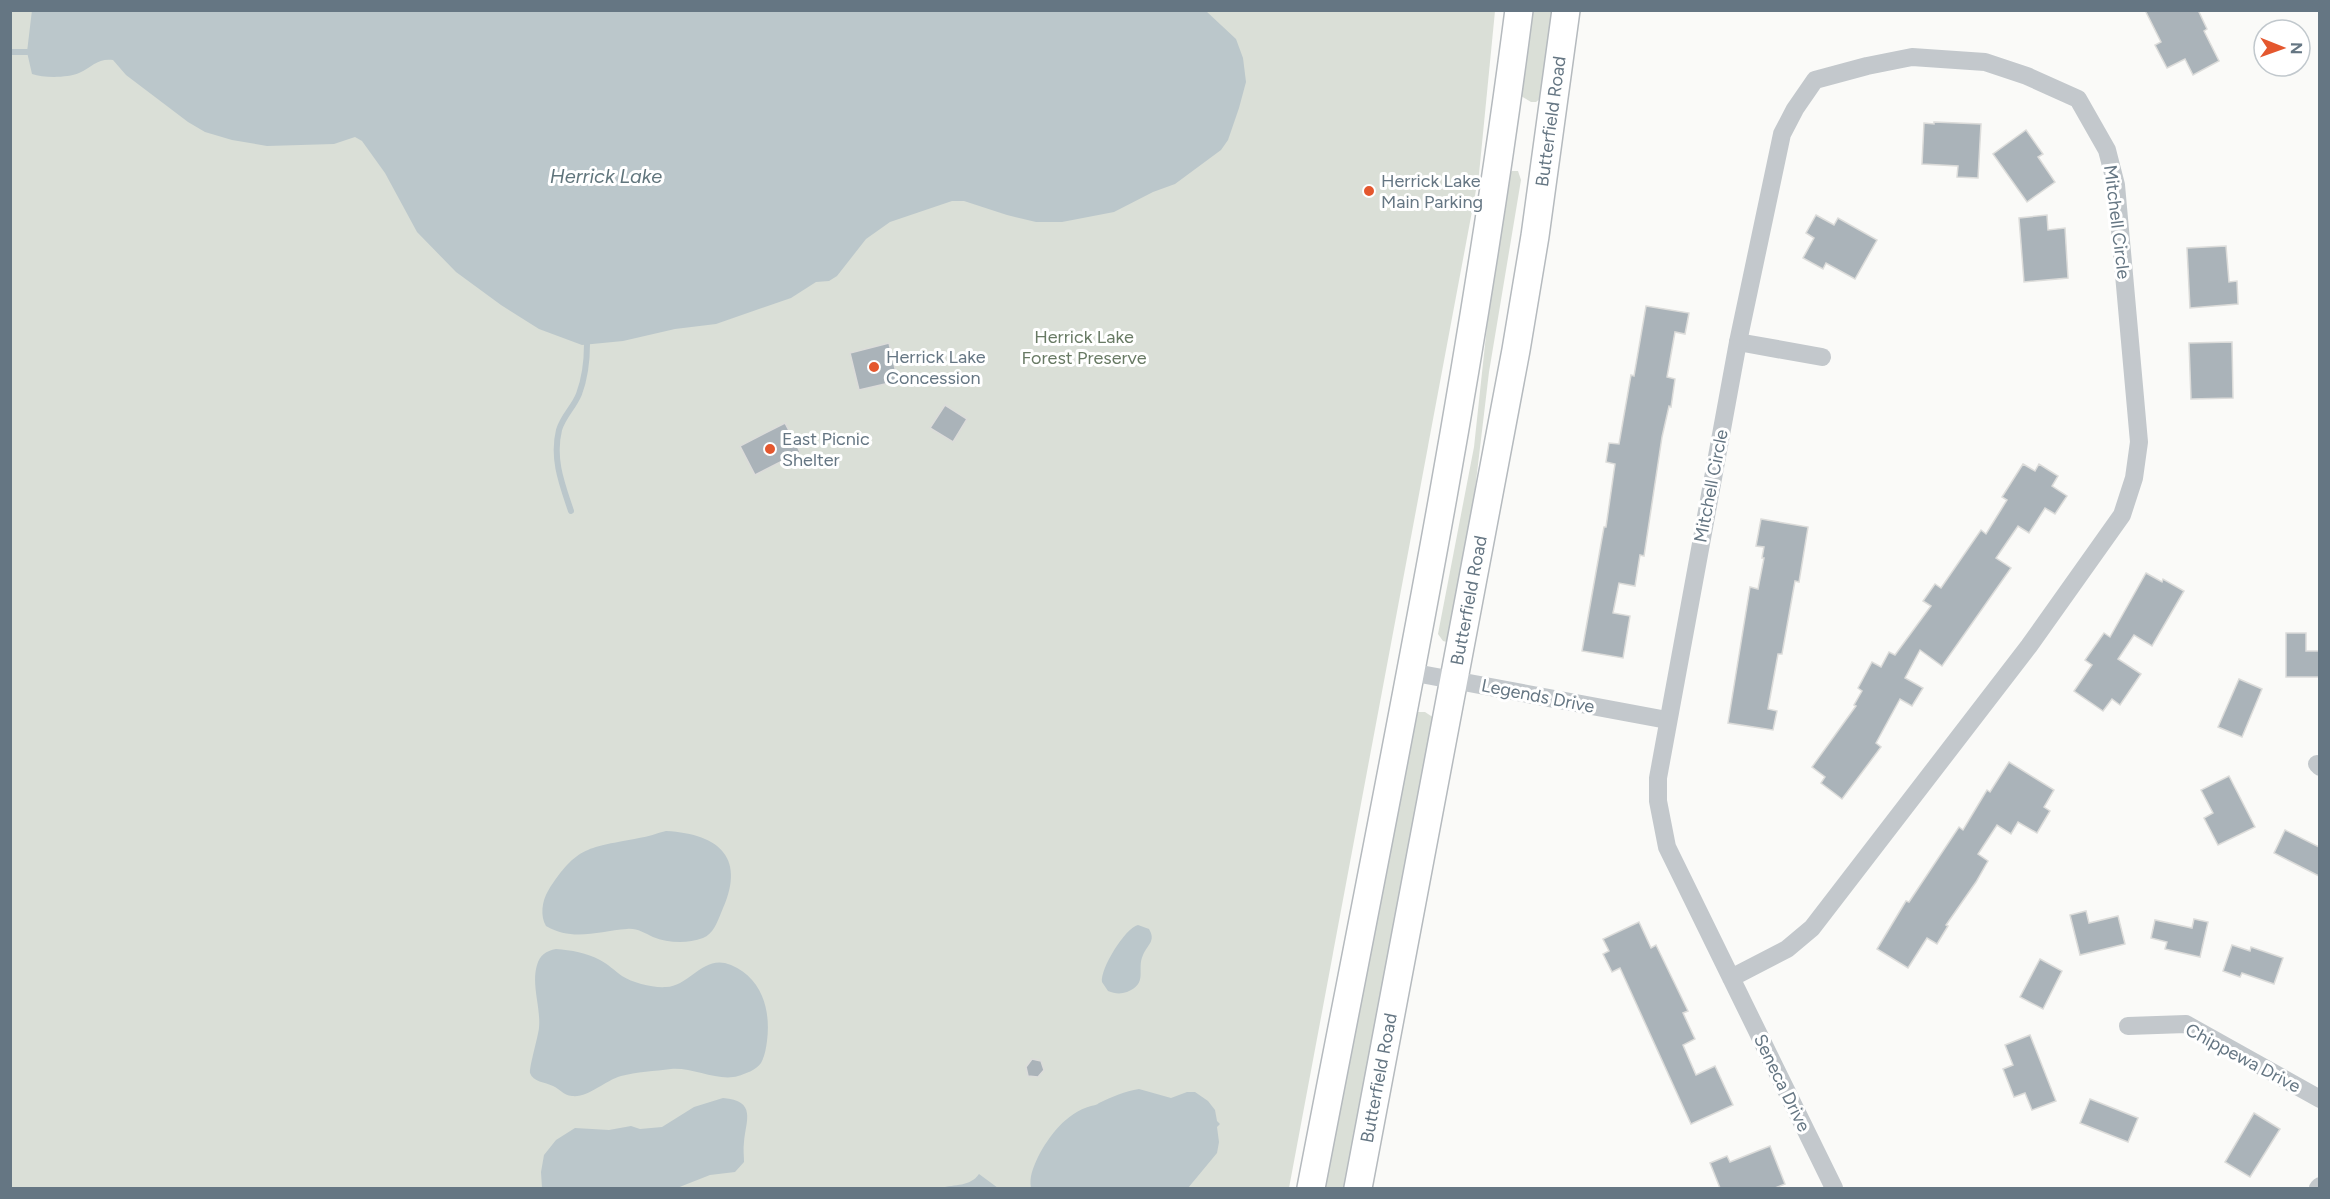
<svg xmlns="http://www.w3.org/2000/svg" width="2330" height="1199" font-family="Figtree,sans-serif">
  <style>
    .green { fill: #dadfd7 }
    .water { fill: #bbc7cb }
    .lines { fill: none; stroke-linecap: round; stroke-linejoin: round }
    .stream { stroke: #bbc7cb; stroke-width: 6 }
    .building { fill: #aab3b9; stroke: #dcdcda; stroke-width: 1.5 }
    .primary-casing { stroke: #b5babe; stroke-width: 30 }
    .minor { stroke: #c3c8cc; stroke-width: 18 }
    .primary { stroke: #fff; stroke-width: 27 }
    .poi-dot { fill: #e4572e; stroke: #fff; stroke-width: 2 }
    .labels { text-anchor: middle; stroke-width: 6; stroke-linejoin: round; paint-order: stroke }
    .street-label { font-size: 18px; fill: #657683; stroke: #fff }
    .poi-label { font-size: 18px; fill: #657683; stroke: #fff; text-anchor: start }
    .park-label { font-size: 18px; fill: #687a64; stroke: #fff }
    .water-label { font-size: 20px; font-style: italic; fill: #60757c; stroke: #fff }
  </style>
  <rect width="100%" height="100%" fill="#fafaf8"/>
  <g class="green">
    <path d="M 10,11 L 1495,11 L 1479,174 L 1289,1188 L 11,1188 Z"/>
    <path d="M 1529,11 L 1554,11 L 1541,98 L 1536,102 L 1531,102 L 1521,96 L 1520,89 Z"/>
    <path d="M 1512,171 L 1518,171 L 1521,180 L 1489,372 L 1467,557 L 1452,638 L 1447,642 L 1443,641 L 1438,634 L 1474,447 L 1494,261 L 1508,175 Z"/>
    <path d="M 1417,712 L 1425,712 L 1434,718 L 1347,1188 L 1323,1188 L 1415,715 Z"/>
  </g>
  <g class="water">
    <path d="M 32,10 L 1206,11 L 1236,39 L 1243,58 L 1246,82 L 1239,108 L 1228,140 L 1221,150 L 1175,184 L 1153,192 L 1114,212 L 1062,222 L 1036,222 L 1007,215 L 964,201 L 952,201 L 890,222 L 866,239 L 837,276 L 829,281 L 816,282 L 791,298 L 716,324 L 675,329 L 623,341 L 582,345 L 539,329 L 501,305 L 456,272 L 417,232 L 385,173 L 362,141 L 355,137 L 334,144 L 267,146 L 232,140 L 205,132 L 188,122 L 126,75 L 113,60 C 98,58 92,67 79,73 C 67,78 44,78 32,74 L 27,52 Z"/>
    <path d="M 666,831 C 721,834 747,859 721,913 C 717,923 713,934 703,938 C 687,944 668,943 653,937 C 644,933 637,928 627,929 C 599,931 573,942 546,926 C 540,916 542,901 548,891 C 577,845 589,848 639,838 C 648,837 657,833 666,831 Z"/>
    <path d="M 1138,925 L 1149,929 C 1156,941 1148,944 1143,955 C 1136,970 1149,983 1127,992 C 1121,994 1115,994 1108,991 L 1102,982 C 1100,969 1125,928 1138,925 Z"/>
    <path d="M 556,949 C 571,950 587,953 600,960 C 608,964 615,971 622,976 C 633,983 653,988 666,987 C 690,986 704,953 731,965 C 762,978 771,1010 767,1041 C 766,1048 765,1056 761,1063 C 756,1070 745,1074 738,1076 C 719,1082 692,1067 671,1069 C 655,1071 636,1072 621,1076 C 604,1081 588,1098 572,1096 C 563,1095 560,1089 553,1086 C 545,1082 533,1082 530,1073 C 529,1068 538,1037 539,1028 C 541,1008 531,985 537,965 C 540,955 546,951 556,949 Z"/>
    <path d="M 1139,1089 L 1171,1098 L 1187,1092 L 1195,1092 L 1208,1101 L 1215,1110 L 1217,1121 L 1220,1124 L 1217,1127 L 1219,1142 L 1217,1153 L 1188,1188 L 1031,1188 C 1029,1177 1033,1168 1038,1157 C 1049,1136 1066,1113 1091,1106 C 1094,1105 1097,1105 1099,1103 C 1112,1097 1125,1091 1139,1089 Z"/>
    <path d="M 723,1098 C 757,1101 746,1120 744,1142 C 743,1149 744,1156 744,1162 L 735,1172 L 710,1175 L 677,1188 L 542,1188 L 541,1172 L 544,1155 L 556,1140 L 575,1128 L 609,1130 L 631,1126 L 640,1129 L 662,1127 L 694,1107 Z"/>
    <path d="M 979,1174 L 998,1188 L 941,1188 C 955,1184 970,1187 979,1174 Z"/>
  </g>
  <g class="lines">
    <g class="stream">
      <path d="M 10,52 L 27,52"/>
      <path d="M 571,511 C 562,484 552,459 559,430 C 563,416 574,407 579,394 C 585,378 587,361 587,344"/>
    </g>
  </g>
  <g class="building">
    <path d="M 2145,10 L 2198,10 L 2207,29 L 2204,31 L 2219,61 L 2193,75 L 2185,59 L 2167,68 L 2155,45 L 2161,42 Z"/>
    <path d="M 1934,122 L 1981,124 L 1978,178 L 1957,177 L 1958,166 L 1922,164 L 1924,123 L 1934,124 Z"/>
    <path d="M 2026,130 L 2043,154 L 2038,157 L 2055,182 L 2027,202 L 1993,154 Z"/>
    <path d="M 1816,215 L 1834,225 L 1838,218 L 1877,240 L 1855,279 L 1826,263 L 1823,269 L 1803,258 L 1814,238 L 1806,233 Z"/>
    <path d="M 2047,215 L 2048,230 L 2065,228 L 2068,278 L 2024,282 L 2019,218 Z"/>
    <path d="M 2226,246 L 2229,282 L 2237,281 L 2238,304 L 2190,308 L 2187,248 Z"/>
    <path d="M 1646,306 L 1689,313 L 1685,334 L 1675,332 L 1667,377 L 1675,379 L 1671,407 L 1669,406 L 1662,437 L 1644,556 L 1640,555 L 1635,586 L 1619,583 L 1613,613 L 1630,616 L 1623,658 L 1582,651 L 1604,527 L 1606,527 L 1615,464 L 1606,462 L 1609,443 L 1619,444 L 1631,375 L 1634,376 Z"/>
    <path d="M 2232,342 L 2233,398 L 2191,399 L 2189,343 Z"/>
    <path d="M 889,343 L 898,381 L 859,390 L 850,353 Z"/>
    <path d="M 945,405 L 967,419 L 953,442 L 930,428 Z"/>
    <path d="M 785,423 L 800,452 L 755,475 L 740,446 Z"/>
    <path d="M 2023,464 L 2035,471 L 2039,464 L 2058,476 L 2052,486 L 2067,496 L 2055,514 L 2045,508 L 2029,533 L 2018,526 L 1996,558 L 2011,568 L 1942,666 L 1920,650 L 1905,678 L 1923,688 L 1912,706 L 1900,699 L 1876,743 L 1881,747 L 1842,799 L 1821,783 L 1825,777 L 1812,767 L 1856,706 L 1854,705 L 1862,691 L 1858,688 L 1872,662 L 1881,667 L 1889,652 L 1895,655 L 1931,606 L 1923,601 L 1935,584 L 1941,588 L 1981,530 L 1986,534 L 2007,500 L 2002,497 Z"/>
    <path d="M 1761,519 L 1808,527 L 1799,582 L 1795,581 L 1782,654 L 1778,654 L 1768,709 L 1777,711 L 1773,730 L 1728,723 L 1750,587 L 1758,589 L 1764,558 L 1762,558 L 1764,547 L 1756,546 Z"/>
    <path d="M 2146,573 L 2162,582 L 2163,579 L 2184,591 L 2152,646 L 2134,635 L 2118,659 L 2141,674 L 2120,705 L 2112,699 L 2103,711 L 2074,691 L 2092,665 L 2085,660 L 2104,633 L 2110,637 Z"/>
    <path d="M 2286,633 L 2306,633 L 2306,651 L 2319,651 L 2319,677 L 2286,677 Z"/>
    <path d="M 2239,679 L 2262,689 L 2242,737 L 2218,727 Z"/>
    <path d="M 2009,762 L 2054,790 L 2044,807 L 2050,811 L 2037,833 L 2018,822 L 2011,834 L 1997,825 L 1978,854 L 1988,861 L 1976,882 L 1946,925 L 1948,926 L 1937,944 L 1927,938 L 1908,968 L 1877,949 L 1906,901 L 1909,902 L 1959,827 L 1963,830 L 1987,790 L 1990,792 Z"/>
    <path d="M 2229,776 L 2255,827 L 2218,845 L 2204,818 L 2213,813 L 2201,790 Z"/>
    <path d="M 2285,830 L 2319,847 L 2319,876 L 2274,853 Z"/>
    <path d="M 2086,911 L 2089,923 L 2118,916 L 2125,944 L 2080,955 L 2070,915 Z"/>
    <path d="M 2194,919 L 2208,922 L 2200,957 L 2165,949 L 2167,942 L 2151,938 L 2155,920 L 2192,928 Z"/>
    <path d="M 1639,922 L 1651,948 L 1656,945 L 1688,1011 L 1683,1013 L 1695,1039 L 1683,1045 L 1696,1075 L 1715,1066 L 1733,1105 L 1691,1124 L 1620,968 L 1612,972 L 1603,954 L 1609,951 L 1603,939 Z"/>
    <path d="M 2232,945 L 2250,951 L 2251,947 L 2283,958 L 2274,984 L 2242,973 L 2240,977 L 2223,971 Z"/>
    <path d="M 2040,959 L 2062,971 L 2043,1009 L 2020,997 Z"/>
    <path d="M 2030,1035 L 2056,1101 L 2032,1110 L 2025,1093 L 2014,1097 L 2003,1069 L 2013,1065 L 2005,1045 Z"/>
    <path d="M 1032,1059 L 1041,1061 L 1044,1070 L 1038,1077 L 1028,1076 L 1026,1067 Z"/>
    <path d="M 2090,1099 L 2138,1118 L 2128,1142 L 2080,1123 Z"/>
    <path d="M 2254,1113 L 2280,1129 L 2250,1177 L 2225,1162 Z"/>
    <path d="M 1770,1146 L 1785,1184 L 1775,1188 L 1720,1188 L 1710,1163 L 1727,1156 L 1730,1162 Z"/>
  </g>
  <g class="lines">
    <g class="primary-casing">
      <g id="primary">
        <path d="M 1311,1188 C 1386,797 1468,406 1519,10"/>
        <path id="s1" d="M 1358,1188 L 1516,350 L 1535,236 L 1566,10"/>
      </g>
    </g>
    <g class="minor">
      <path d="M 1738,342 L 1822,357"/>
      <path d="M 1410,672 L 1667,720"/>
      <path d="M 2317,764 L 2320,767"/>
      <path d="M 1731,978 L 1787,949 L 1812,928 L 2029,646 L 2122,515 L 2134,478 L 2139,442 L 2116,185 L 2107,150 L 2078,99 L 2027,76 L 1985,62 L 1912,57 L 1867,66 L 1815,80 L 1795,109 L 1782,134 L 1738,342 L 1658,778 L 1658,801 L 1667,847 L 1834,1188"/>
      <path d="M 2128,1026 L 2186,1024 L 2320,1099"/>
      <path d="M 2318,1188 L 2320,1186"/>
    </g>
    <use href="#primary" class="primary"/>
  </g>
  <g class="poi-dot">
    <circle cx="1369" cy="191" r="6"/>
    <circle cx="874" cy="367" r="6"/>
    <circle cx="770" cy="449" r="6"/>
  </g>
  <g class="labels">
    <g class="street-label">
      <text dy="6" stroke="none"><textPath href="#s1" startOffset="1084">Butterfield Road</textPath></text>
      <text transform="translate(2117 222) rotate(83)" y="6">Mitchell Circle</text>
      <text transform="translate(1711 486) rotate(-79)" y="6">Mitchell Circle</text>
      <text dy="6" stroke="none"><textPath href="#s1" startOffset="598">Butterfield Road</textPath></text>
      <text transform="translate(1538 696) rotate(11)" y="6">Legends Drive</text>
      <text transform="translate(2243 1058) rotate(28)" y="6">Chippewa Drive</text>
      <text dy="6" stroke="none"><textPath href="#s1" startOffset="112">Butterfield Road</textPath></text>
      <text transform="translate(1782 1083) rotate(64)" y="6">Seneca Drive</text>
    </g>
    <g class="poi-label">
      <text x="1381" y="187">Herrick Lake<tspan x="1381" dy="21">Main Parking</tspan></text>
      <text x="886" y="363">Herrick Lake<tspan x="886" dy="21">Concession</tspan></text>
      <text x="782" y="445">East Picnic<tspan x="782" dy="21">Shelter</tspan></text>
    </g>
    <g class="park-label">
      <text x="1084" y="343">Herrick Lake<tspan x="1084" dy="21">Forest Preserve</tspan></text>
    </g>
    <g class="water-label">
      <text x="606" y="183">Herrick Lake</text>
    </g>
  </g>
  <rect width="2330" height="1199" fill="none" stroke="#657683" stroke-width="24"/>
  <g transform="translate(2282 48) rotate(91)"><circle r="28" fill="#ffffff" stroke="#c1c8cd" stroke-width="1.5"/>
  <path d="M0-4.5L10 22L0 15L-10 22Z" fill="#e4572e"/>
  <text y="-9" font-size="16" font-weight="bold" text-anchor="middle" fill="#657683">N</text>
  </g>
</svg>
